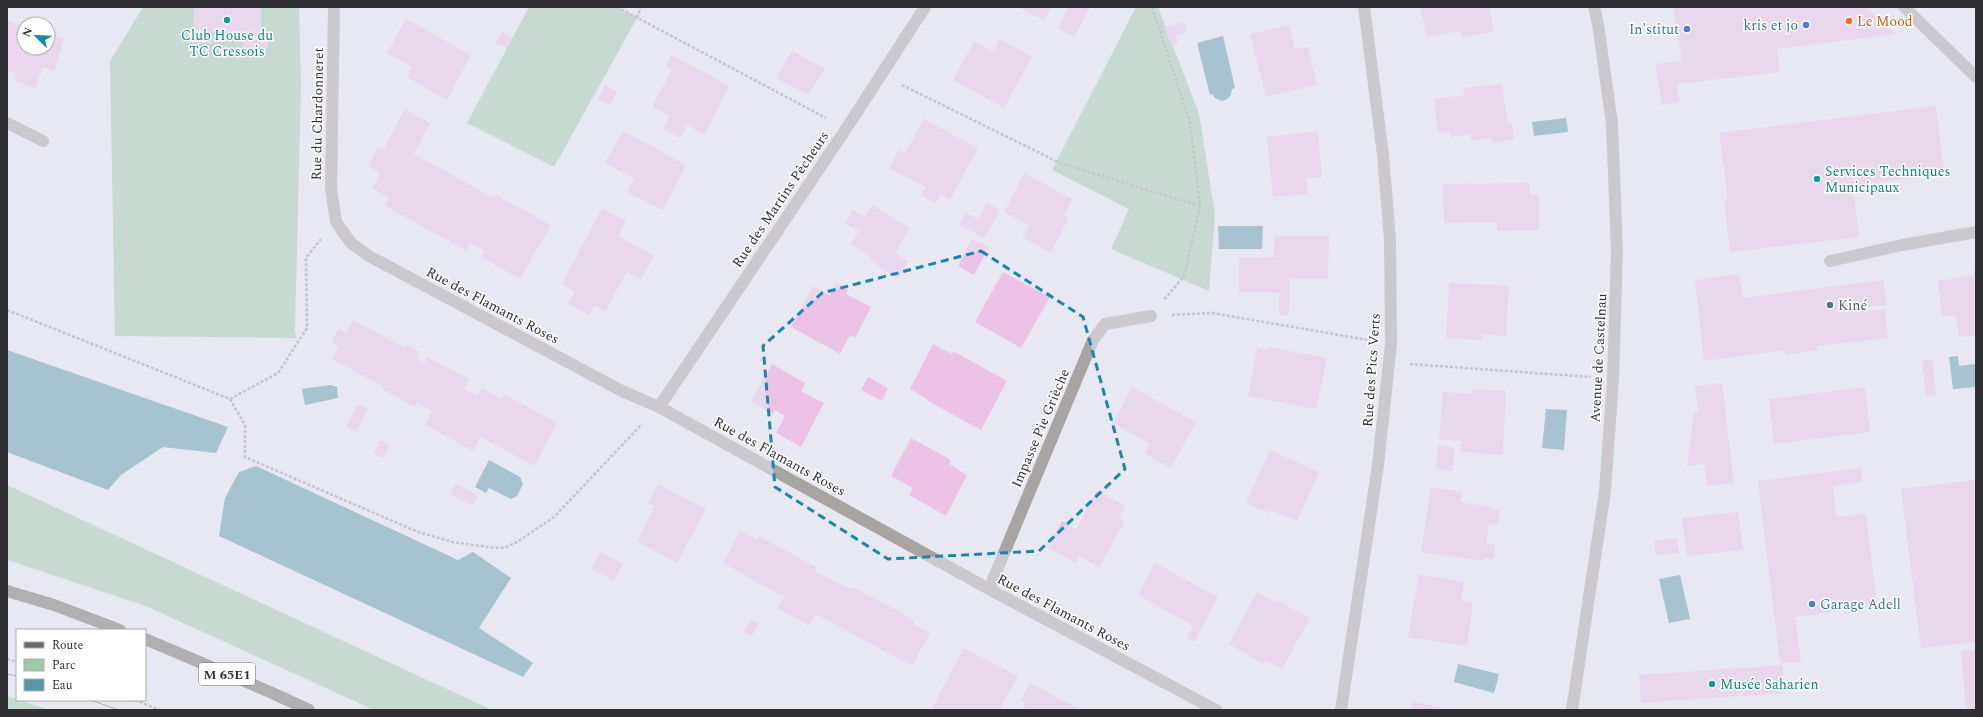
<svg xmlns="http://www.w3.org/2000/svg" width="1983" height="717" font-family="Spectral,serif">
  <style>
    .green { fill: #9fc9aa }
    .water { fill: #5a95a7 }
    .building { fill: #ecc3e7 }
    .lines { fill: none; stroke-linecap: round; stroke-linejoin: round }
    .path { stroke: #9c9ca5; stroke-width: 2.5; stroke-dasharray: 3 2; stroke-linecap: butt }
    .minor { stroke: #a8a4a1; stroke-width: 12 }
    .major { stroke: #726a65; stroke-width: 12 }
    .tram { stroke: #6a6a71; stroke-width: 1 }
    .marked { fill: none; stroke: #1787ad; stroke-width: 3; stroke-dasharray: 8 5; stroke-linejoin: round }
    .culture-dot { fill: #0f9aa8; stroke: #fff; stroke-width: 1.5 }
    .food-dot { fill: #e8710a; stroke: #fff; stroke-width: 1.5 }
    .shop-dot { fill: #3f7fe0; stroke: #fff; stroke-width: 1.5 }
    .service-dot { fill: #5c6f8a; stroke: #fff; stroke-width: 1.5 }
    .labels { text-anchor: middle; stroke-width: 3; stroke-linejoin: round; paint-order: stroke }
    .shield { fill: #fff; stroke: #6d6d71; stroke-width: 1 }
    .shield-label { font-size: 13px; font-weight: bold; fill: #2f2f34 }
    .food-label { font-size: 14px; fill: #c56008; stroke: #fff; text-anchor: start }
    .shop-label { font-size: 14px; fill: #366cbe; stroke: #fff; text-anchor: end }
    .culture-label { font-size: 14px; fill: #0d838f; stroke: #fff; text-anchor: start }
    .street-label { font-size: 14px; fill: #2f2f34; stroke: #fff }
    .service-label { font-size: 14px; fill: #4e5e75; stroke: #fff; text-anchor: start }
  </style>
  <rect width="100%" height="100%" fill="#e8e8f3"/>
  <g class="green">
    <path d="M 143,7 L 299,7 L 301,84 L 295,332 L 297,338 L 115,336 L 110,61 Z"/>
    <path d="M 529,7 L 617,7 L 637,18 L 554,167 L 467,123 Z"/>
    <path d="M 1136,7 L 1158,7 L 1199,114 L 1215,214 L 1209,291 L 1111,249 L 1129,209 L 1052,170 Z"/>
    <path d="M 7,485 L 492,710 L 374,710 L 148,607 L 7,560 Z"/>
    <path d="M 7,696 L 49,710 L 7,710 Z"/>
  </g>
  <g class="water">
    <path d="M 1223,36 L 1235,88 L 1232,89 C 1231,97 1229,99 1222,101 L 1215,98 L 1212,94 L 1210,95 L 1197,43 Z"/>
    <path d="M 1566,118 L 1568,132 L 1534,136 L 1532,122 Z"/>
    <path d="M 1218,226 L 1263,226 L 1262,249 L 1219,249 Z"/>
    <path d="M 7,350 L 228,427 L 216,453 L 163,447 L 121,475 L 108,490 L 7,452 Z"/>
    <path d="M 1958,356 L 1959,366 L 1976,364 L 1976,387 L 1953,389 L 1949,357 Z"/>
    <path d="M 330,385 L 337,387 L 338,398 L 305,405 L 302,389 Z"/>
    <path d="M 1546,409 L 1567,410 L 1564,450 L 1542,448 Z"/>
    <path d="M 489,460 L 520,477 L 523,484 L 517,496 L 511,499 L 489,488 L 486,493 L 475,487 Z"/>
    <path d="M 256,466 L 458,560 L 473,552 L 511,578 L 479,628 L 533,663 L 523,677 L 219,536 L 225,498 L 239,472 Z"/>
    <path d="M 1680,575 L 1690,619 L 1669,623 L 1659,579 Z"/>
    <path d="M 1458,664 L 1499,674 L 1494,693 L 1454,682 Z"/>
  </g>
  <g class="building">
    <path d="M 194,7 L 261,7 L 261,37 L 268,37 L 268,48 L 242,49 L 242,32 L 212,32 L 212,43 L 193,43 Z"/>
    <path d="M 1018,7 L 1051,7 L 1044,20 Z"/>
    <path d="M 1069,7 L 1090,7 L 1074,37 L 1058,28 Z"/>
    <path d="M 1420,7 L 1489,7 L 1494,31 L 1462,38 L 1461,31 L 1427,37 Z"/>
    <path d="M 1673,7 L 1867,7 L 1896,34 L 1777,49 L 1780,72 L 1677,84 L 1679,102 L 1662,105 L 1655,64 L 1682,61 Z"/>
    <path d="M 406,19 L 471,55 L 447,100 L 407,77 L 412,67 L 387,53 Z"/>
    <path d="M 7,21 L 24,26 L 24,48 L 48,48 L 48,34 L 64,39 L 54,71 L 43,67 L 35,88 L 14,80 L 16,73 L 7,70 Z"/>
    <path d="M 1184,22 L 1187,32 L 1176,35 L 1178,44 L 1172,46 L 1164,27 Z"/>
    <path d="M 1289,25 L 1295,49 L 1308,47 L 1317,85 L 1266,97 L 1250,34 Z"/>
    <path d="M 502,32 L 512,38 L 507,48 L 496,43 Z"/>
    <path d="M 1000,39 L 1032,57 L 1004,108 L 953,80 L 974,41 L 993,51 Z"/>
    <path d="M 792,51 L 825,69 L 808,95 L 776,78 Z"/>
    <path d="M 672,55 L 729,86 L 704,135 L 687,125 L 680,138 L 663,129 L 670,116 L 652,107 L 672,69 L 666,65 Z"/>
    <path d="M 1502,84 L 1508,124 L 1512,123 L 1514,139 L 1492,143 L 1491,138 L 1471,141 L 1470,134 L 1451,137 L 1450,132 L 1438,133 L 1434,99 L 1464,95 L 1463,88 Z"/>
    <path d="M 605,85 L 617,92 L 610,106 L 598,99 Z"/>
    <path d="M 1936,106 L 1944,174 L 1853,186 L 1859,237 L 1730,252 L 1724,201 L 1727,201 L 1726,183 L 1719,133 Z"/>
    <path d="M 405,109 L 430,123 L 414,154 L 494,198 L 496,195 L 551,225 L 520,279 L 481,257 L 485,251 L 470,243 L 467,251 L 385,206 L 389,198 L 372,188 L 380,173 L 368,166 L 378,147 L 383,150 Z"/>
    <path d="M 924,119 L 978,148 L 950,200 L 941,194 L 936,203 L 921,195 L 926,187 L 889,168 L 899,150 L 905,153 Z"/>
    <path d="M 623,131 L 686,165 L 663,210 L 627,192 L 634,179 L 605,163 Z"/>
    <path d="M 1318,131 L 1322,177 L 1306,178 L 1308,194 L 1273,197 L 1267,137 Z"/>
    <path d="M 1024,173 L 1072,199 L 1064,216 L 1069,218 L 1051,253 L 1023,238 L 1029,225 L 1004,212 Z"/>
    <path d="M 1529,183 L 1530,195 L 1539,195 L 1539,230 L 1497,231 L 1497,222 L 1444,223 L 1443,184 Z"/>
    <path d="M 987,203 L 1000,210 L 984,238 L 959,225 L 966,213 L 978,219 Z"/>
    <path d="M 872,205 L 910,228 L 895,253 L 908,261 L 897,278 L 870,260 L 871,257 L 851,244 L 859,231 L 845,223 L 853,210 L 865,217 Z"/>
    <path d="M 602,208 L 626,221 L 618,236 L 654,256 L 641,279 L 627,272 L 605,311 L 594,305 L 589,315 L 568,304 L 575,292 L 562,284 Z"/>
    <path d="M 1275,236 L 1329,236 L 1328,279 L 1290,279 L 1289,315 L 1279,315 L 1279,293 L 1239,292 L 1239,258 L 1274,257 Z"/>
    <path d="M 972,239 L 989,247 L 974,275 L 958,266 Z"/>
    <path d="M 1976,270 L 1976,335 L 1959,337 L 1956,315 L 1942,316 L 1938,281 L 1974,275 L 1974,271 Z"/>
    <path d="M 1003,272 L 1050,297 L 1021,348 L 975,322 Z"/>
    <path d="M 1739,274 L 1743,298 L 1883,280 L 1887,305 L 1859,308 L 1859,312 L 1885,309 L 1888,338 L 1817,346 L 1817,350 L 1786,355 L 1785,350 L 1704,361 L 1695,280 Z"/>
    <path d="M 836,283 L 848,289 L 846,294 L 871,307 L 855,338 L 850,335 L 840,354 L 791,327 L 813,286 L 830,295 Z"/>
    <path d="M 1449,283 L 1509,286 L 1506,336 L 1482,334 L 1482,340 L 1446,338 Z"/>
    <path d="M 353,320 L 405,348 L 406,345 L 420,352 L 416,358 L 425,363 L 427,357 L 469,379 L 464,389 L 477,396 L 482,388 L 501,399 L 504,394 L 557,423 L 534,466 L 481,437 L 473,451 L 425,425 L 432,411 L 417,403 L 415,407 L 382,389 L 384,387 L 332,359 L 339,346 L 331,342 L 338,329 L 346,333 Z"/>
    <path d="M 933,344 L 952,354 L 953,351 L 1007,381 L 981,430 L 926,400 L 927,399 L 910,389 Z"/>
    <path d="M 1269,347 L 1327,358 L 1316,409 L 1248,396 L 1257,348 L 1269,350 Z"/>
    <path d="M 1932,359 L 1936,395 L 1926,396 L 1922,361 Z"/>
    <path d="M 772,364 L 805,383 L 801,391 L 824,403 L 801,447 L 776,433 L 785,416 L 775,410 L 773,414 L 751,401 Z"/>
    <path d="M 868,377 L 888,388 L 882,401 L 861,390 Z"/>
    <path d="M 1722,383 L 1734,483 L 1707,486 L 1704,464 L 1687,466 L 1694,412 L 1698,411 L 1695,386 Z"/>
    <path d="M 1132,387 L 1196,422 L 1171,468 L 1145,454 L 1150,444 L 1113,423 Z"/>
    <path d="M 1865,387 L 1870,432 L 1774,444 L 1769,399 Z"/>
    <path d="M 1473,389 L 1506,391 L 1503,455 L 1460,452 L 1461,441 L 1439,439 L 1443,392 L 1471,394 Z"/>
    <path d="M 358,404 L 368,409 L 356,432 L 346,427 Z"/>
    <path d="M 911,438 L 951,460 L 949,464 L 967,475 L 946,516 L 909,495 L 913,488 L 891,476 Z"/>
    <path d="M 381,440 L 390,445 L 383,458 L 374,453 Z"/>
    <path d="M 1438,445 L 1455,448 L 1452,471 L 1436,469 Z"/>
    <path d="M 1270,450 L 1319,472 L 1297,521 L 1270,510 L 1268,513 L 1246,503 Z"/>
    <path d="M 1861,468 L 1862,482 L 1833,486 L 1836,517 L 1866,514 L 1877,606 L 1795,617 L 1801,662 L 1780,663 L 1758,481 Z"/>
    <path d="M 1976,480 L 1976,642 L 1921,648 L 1901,489 Z"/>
    <path d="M 456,483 L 478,496 L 472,506 L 450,494 Z"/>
    <path d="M 658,484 L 706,509 L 677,563 L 637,541 L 655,506 L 648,503 Z"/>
    <path d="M 1431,487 L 1462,492 L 1460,502 L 1491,507 L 1491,509 L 1500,510 L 1498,525 L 1489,524 L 1486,543 L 1495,545 L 1494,559 L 1484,558 L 1483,561 L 1421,552 Z"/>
    <path d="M 1097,491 L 1125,506 L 1119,518 L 1124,522 L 1099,567 L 1079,556 L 1076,563 L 1048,548 L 1062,521 L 1076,529 Z"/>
    <path d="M 1738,512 L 1743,550 L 1687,556 L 1682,518 Z"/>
    <path d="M 740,531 L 757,540 L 759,536 L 816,567 L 815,572 L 851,590 L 853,587 L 915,620 L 913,624 L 930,633 L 912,666 L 816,614 L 809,626 L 777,608 L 784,597 L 723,563 Z"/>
    <path d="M 1677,538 L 1679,553 L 1656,555 L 1654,541 Z"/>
    <path d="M 600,552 L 623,564 L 614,581 L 591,569 Z"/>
    <path d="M 1155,563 L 1218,597 L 1194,642 L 1187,638 L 1193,626 L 1138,595 Z"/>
    <path d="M 1419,574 L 1464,582 L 1461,600 L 1473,603 L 1467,646 L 1408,637 Z"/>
    <path d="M 1257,592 L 1275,602 L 1277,600 L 1310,618 L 1282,669 L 1266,660 L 1263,664 L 1229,644 Z"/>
    <path d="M 751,619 L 759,623 L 752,636 L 743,632 Z"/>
    <path d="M 964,648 L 1018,676 L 999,710 L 937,710 L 932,708 Z"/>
    <path d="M 1976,650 L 1976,710 L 1966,710 L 1961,651 Z"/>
    <path d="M 1782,665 L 1785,693 L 1641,703 L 1639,675 Z"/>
    <path d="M 1030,683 L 1060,699 L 1082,710 L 1022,710 L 1026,703 L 1021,700 Z"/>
    <path d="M 1413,701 L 1445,709 L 1445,710 L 1411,710 Z"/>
  </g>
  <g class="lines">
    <g class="path">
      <path d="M 617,7 L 826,118"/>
      <path d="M 1152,7 L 1190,123 L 1200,206 L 1184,276 L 1164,300"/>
      <path d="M 637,18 L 641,7"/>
      <path d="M 902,85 L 1060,163 L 1200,206"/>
      <path d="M 7,310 L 230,399 L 278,373 L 307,328 L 306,258 L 321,239"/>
      <path d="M 1172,315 L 1212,313 L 1368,340"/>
      <path d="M 1410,364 L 1591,377"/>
      <path d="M 230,399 L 245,425 L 245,457 L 418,532 L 453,542 L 487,547 L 504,548 L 517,542 L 554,517 L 642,424"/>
      <path d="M 7,659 L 17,662"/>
      <path d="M 135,700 L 160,710"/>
    </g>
    <g class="minor">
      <path d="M 334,7 L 331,188 L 336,222 L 351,243 L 369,256 L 622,391 L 659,407 L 989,589 L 1216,710"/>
      <path d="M 1904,7 L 1976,77"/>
      <path d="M 7,123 L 43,141"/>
      <path d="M 1830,261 L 1902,245 L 1976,232"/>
      <path d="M 659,407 L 846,129 L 925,7"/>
      <path d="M 989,589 L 1093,340 L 1105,324 L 1151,316"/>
      <path d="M 1341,710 L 1378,465 L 1391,344 L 1390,239 L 1383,155 L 1364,7"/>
      <path d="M 1572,710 L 1605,491 L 1613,379 L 1617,250 L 1612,124 L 1598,24 L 1594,7"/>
    </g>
    <g class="major">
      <path d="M 7,591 L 54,605 L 120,630"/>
      <path d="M 145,639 L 270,692 L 309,710"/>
    </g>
    <g class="tram">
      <path d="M 7,674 L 17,676"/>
      <path d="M 90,700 L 119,710"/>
    </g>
  </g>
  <path d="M0 0H1983V717H0ZM 981,251 L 1083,317 L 1125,469 L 1039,551 L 888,559 L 775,487 L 763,346 L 822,293 Z" fill="#e8e8f3" fill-opacity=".55" fill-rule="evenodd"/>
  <path class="marked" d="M 981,251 L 1083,317 L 1125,469 L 1039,551 L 888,559 L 775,487 L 763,346 L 822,293 Z"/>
  <g class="culture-dot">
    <circle cx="227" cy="20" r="4"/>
    <circle cx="1817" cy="179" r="4"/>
    <circle cx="1712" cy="684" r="4"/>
  </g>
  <circle class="food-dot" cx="1849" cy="21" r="4"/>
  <g class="shop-dot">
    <circle cx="1806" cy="25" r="4"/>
    <circle cx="1687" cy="29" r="4"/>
    <circle cx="1812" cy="604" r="4"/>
  </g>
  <circle class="service-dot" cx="1830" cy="305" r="4"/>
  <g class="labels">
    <rect class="shield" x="199" y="663" width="56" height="22" rx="3"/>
    <g class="shield-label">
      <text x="227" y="679">M 65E1</text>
    </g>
    <g class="food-label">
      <text x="1857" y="26">Le Mood</text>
    </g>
    <g class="shop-label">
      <text x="1798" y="30">kris et jo</text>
      <text x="1679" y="34">In'stitut</text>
      <text x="1820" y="609" text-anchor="start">Garage Adell</text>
    </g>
    <g class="culture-label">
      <text x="227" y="40" text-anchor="middle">Club House du<tspan x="227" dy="16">TC Cressois</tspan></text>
      <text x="1825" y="176">Services Techniques<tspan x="1825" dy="16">Municipaux</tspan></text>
      <text x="1720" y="689">Musée Saharien</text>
    </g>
    <g class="street-label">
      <text transform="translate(317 114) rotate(-89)" y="5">Rue du Chardonneret</text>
      <text transform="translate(780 199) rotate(-56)" y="5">Rue des Martins Pêcheurs</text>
      <text transform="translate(493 305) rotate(28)" y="5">Rue des Flamants Roses</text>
      <text transform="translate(1598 358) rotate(-87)" y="5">Avenue de Castelnau</text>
      <text transform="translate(1371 370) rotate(-86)" y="5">Rue des Pics Verts</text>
      <text transform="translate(1040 428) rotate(-67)" y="5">Impasse Pie Grièche</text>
      <text transform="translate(780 456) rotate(29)" y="5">Rue des Flamants Roses</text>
      <text transform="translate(1064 612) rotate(28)" y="5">Rue des Flamants Roses</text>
    </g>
    <g class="service-label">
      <text x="1838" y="310">Kiné</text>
    </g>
  </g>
  <rect width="1983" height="717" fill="none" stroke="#2f2f34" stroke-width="16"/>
  <rect x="16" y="629" width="130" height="72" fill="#ffffff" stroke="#acacae"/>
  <rect x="24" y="642" width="20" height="6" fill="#726a65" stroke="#acacae"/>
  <text x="52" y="649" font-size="12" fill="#2f2f34">Route</text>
  <rect x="24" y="659" width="20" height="12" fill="#9fc9aa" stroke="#acacae"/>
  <text x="52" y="669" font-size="12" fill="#2f2f34">Parc</text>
  <rect x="24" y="679" width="20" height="12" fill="#5a95a7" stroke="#acacae"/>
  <text x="52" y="689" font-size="12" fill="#2f2f34">Eau</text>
  <g transform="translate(36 36) rotate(294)"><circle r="19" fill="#ffffff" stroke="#acacae"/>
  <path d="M0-3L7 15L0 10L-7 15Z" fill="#1787ad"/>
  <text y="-6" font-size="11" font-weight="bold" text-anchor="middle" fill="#2f2f34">N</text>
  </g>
</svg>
